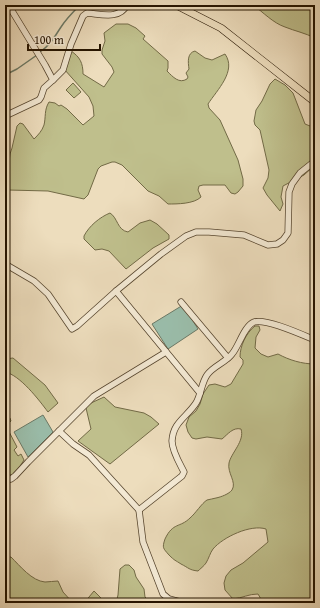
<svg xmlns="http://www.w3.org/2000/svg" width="320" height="608" font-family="'Gentium Book Plus',serif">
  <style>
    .green { fill: #bfbf8c; stroke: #726a46 }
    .water { fill: #9abdaa; stroke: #6b7966 }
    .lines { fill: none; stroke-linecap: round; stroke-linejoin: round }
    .stream { stroke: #6b7966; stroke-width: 1.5 }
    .minor-casing { stroke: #57462f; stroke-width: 7 }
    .major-casing { stroke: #251400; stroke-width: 8 }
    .minor { stroke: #f3e9d4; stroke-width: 5.5 }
    .major { stroke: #edddbd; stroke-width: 7 }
  </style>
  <rect width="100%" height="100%" fill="#edddbd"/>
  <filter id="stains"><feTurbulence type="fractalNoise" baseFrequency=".005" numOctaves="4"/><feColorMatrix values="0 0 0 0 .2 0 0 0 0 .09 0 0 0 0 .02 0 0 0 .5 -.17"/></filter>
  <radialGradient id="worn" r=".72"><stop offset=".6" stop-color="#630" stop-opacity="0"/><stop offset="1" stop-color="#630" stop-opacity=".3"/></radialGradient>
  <g class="green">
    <path d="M 253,5 L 315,5 L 315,38 C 305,33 295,31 285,27 C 273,23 263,12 253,5 Z"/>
    <path d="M 116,24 L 128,24 L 136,28 L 145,36 L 143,39 L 168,61 L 168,68 L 167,71 C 173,77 179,84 187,79 L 188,77 L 186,73 L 189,69 C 188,62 187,53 195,51 L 205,58 L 212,60 L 225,54 C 237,71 217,90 208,104 L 209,108 L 220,120 L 238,160 L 243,179 L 243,186 L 238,192 L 235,194 L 231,193 L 225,185 L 203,185 L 199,186 L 198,190 L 201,197 C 194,204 177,204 168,204 L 159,196 L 148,191 L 122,165 L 115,162 L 112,162 L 101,166 L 98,169 L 88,195 L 84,199 L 48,191 L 8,190 L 6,183 L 9,169 L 9,162 L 10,154 L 12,148 L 17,126 L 20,123 L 23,124 L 34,139 C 38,135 42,131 44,125 C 46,117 44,110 49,102 L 55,103 L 59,106 L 61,105 L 67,109 L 83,125 L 94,116 L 93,106 L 89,97 L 64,69 L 71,51 C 80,57 83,63 83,74 L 104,87 L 114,72 L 112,67 L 102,54 L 102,50 L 105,41 L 104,33 Z"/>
    <path d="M 275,79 L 285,85 L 293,93 L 305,124 L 315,128 L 315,165 L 304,175 L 283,186 L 281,197 L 283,204 L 280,211 L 267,195 L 263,188 L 268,178 L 269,170 L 260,130 L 255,125 L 254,121 L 256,110 L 262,101 L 270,84 Z"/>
    <path d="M 73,83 L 81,92 L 74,98 L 66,90 Z"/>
    <path d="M 110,213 C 118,218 117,230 128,232 L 140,223 L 150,220 L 157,224 L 169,235 L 169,239 L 153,248 L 126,269 L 109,251 L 102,249 L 95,250 L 84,239 L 84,236 C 89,226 100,217 110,213 Z"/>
    <path d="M 255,326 L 259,326 L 260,330 L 256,337 L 255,348 L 261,354 L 268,357 L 278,354 C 289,360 302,364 315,364 L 315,601 L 308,603 L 260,603 L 261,599 L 258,594 C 248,594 243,598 233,599 L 225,590 L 224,583 L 226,576 L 231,570 L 243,563 L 268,542 L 266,529 C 251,524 223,537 213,549 C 210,553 209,558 206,563 C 204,566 200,569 198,571 C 189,570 189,568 181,564 C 175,560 175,561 169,555 C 163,548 162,548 165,539 C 173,522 180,528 190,518 C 195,514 202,503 207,500 C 210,499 213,499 216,498 C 221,497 229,494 232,490 C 237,482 227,473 229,463 C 231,453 245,441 241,429 C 233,427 228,434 222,439 L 207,437 L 196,439 L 192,438 L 188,432 L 186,425 L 189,417 L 196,411 L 200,404 L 203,394 L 209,385 L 215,384 L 225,387 L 231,384 L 243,364 L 243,360 L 240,357 C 240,346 246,333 255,326 Z"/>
    <path d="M 13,358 L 45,385 L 58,403 L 48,412 C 39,400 20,375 5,372 L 5,359 Z"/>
    <path d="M 104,397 L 115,407 L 144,413 L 151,417 L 159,424 L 110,464 L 78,441 L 91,429 L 86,408 L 91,403 Z"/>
    <path d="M 5,414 L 10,418 L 11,421 L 6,426 L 17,447 L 14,450 L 18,456 L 21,454 L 24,460 L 15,474 L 5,476 Z"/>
    <path d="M 5,557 L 11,557 C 20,566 32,581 45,582 C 49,582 54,581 58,581 L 63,592 L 73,603 L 5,603 Z"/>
    <path d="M 125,565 L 129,565 L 134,570 L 136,577 L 144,589 L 145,597 L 151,603 L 116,603 L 118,595 L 120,569 Z"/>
    <path d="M 94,591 L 106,603 L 84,603 Z"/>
  </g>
  <g class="water">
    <path d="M 183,305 L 198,329 L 168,349 L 152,324 Z"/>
    <path d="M 43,415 L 53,432 L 28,457 L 14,432 Z"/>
  </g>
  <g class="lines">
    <g class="stream">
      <path d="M 40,52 C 52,43 53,39 61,27 C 66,19 73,12 80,5"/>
      <path d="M 5,75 L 17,69 L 37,55"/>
    </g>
    <g class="minor-casing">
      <g id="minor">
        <path d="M 53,80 L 63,70 L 71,44 L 83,16 L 87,13 C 101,14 119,20 127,5"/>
        <path d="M 5,116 L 39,100 L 41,97 L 44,88 L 53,80 L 45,65 L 9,6"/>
        <path d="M 5,264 L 34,281 L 48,294 L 72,329 L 77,326 L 116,291 L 161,254 L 186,236 L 196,232 L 209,232 L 244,235 L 268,245 L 277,244 L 283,240 L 288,233 L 289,192 L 292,184 L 300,173 L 315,161"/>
        <path d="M 116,291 L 200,393"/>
        <path d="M 181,302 L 228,358"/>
        <path d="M 59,431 L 73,444 L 89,455 L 139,510 L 143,542 L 163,594 L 169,599 L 184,603"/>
        <path d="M 5,480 L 11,479 L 15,476 L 28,462 L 94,396 L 166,352"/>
        <path d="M 139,510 L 182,476 L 184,472 C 180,464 172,451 172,441 C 173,422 187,417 196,403 C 201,395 201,384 207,375 C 213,366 225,363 232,354 C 239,346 244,326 254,322 C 266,318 303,335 315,340"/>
      </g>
    </g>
    <g class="major-casing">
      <g id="major">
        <path d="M 176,5 L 221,28 L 315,102"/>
        <path d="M 5,8 L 11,5"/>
      </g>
    </g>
    <use href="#minor" class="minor"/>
    <use href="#major" class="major"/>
  </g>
  <rect width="320" height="608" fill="none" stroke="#edddbd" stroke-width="20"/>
  <rect x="6" y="6" width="308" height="596" fill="none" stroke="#251400" stroke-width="2"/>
  <rect x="10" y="10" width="300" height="588" fill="none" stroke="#251400"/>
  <path d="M28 44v6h72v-6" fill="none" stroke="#251400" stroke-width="2"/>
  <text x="34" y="44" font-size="12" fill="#251400" stroke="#f3e9d4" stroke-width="3" paint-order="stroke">100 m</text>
  <rect width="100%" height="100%" filter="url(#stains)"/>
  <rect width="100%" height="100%" fill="url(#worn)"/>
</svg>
